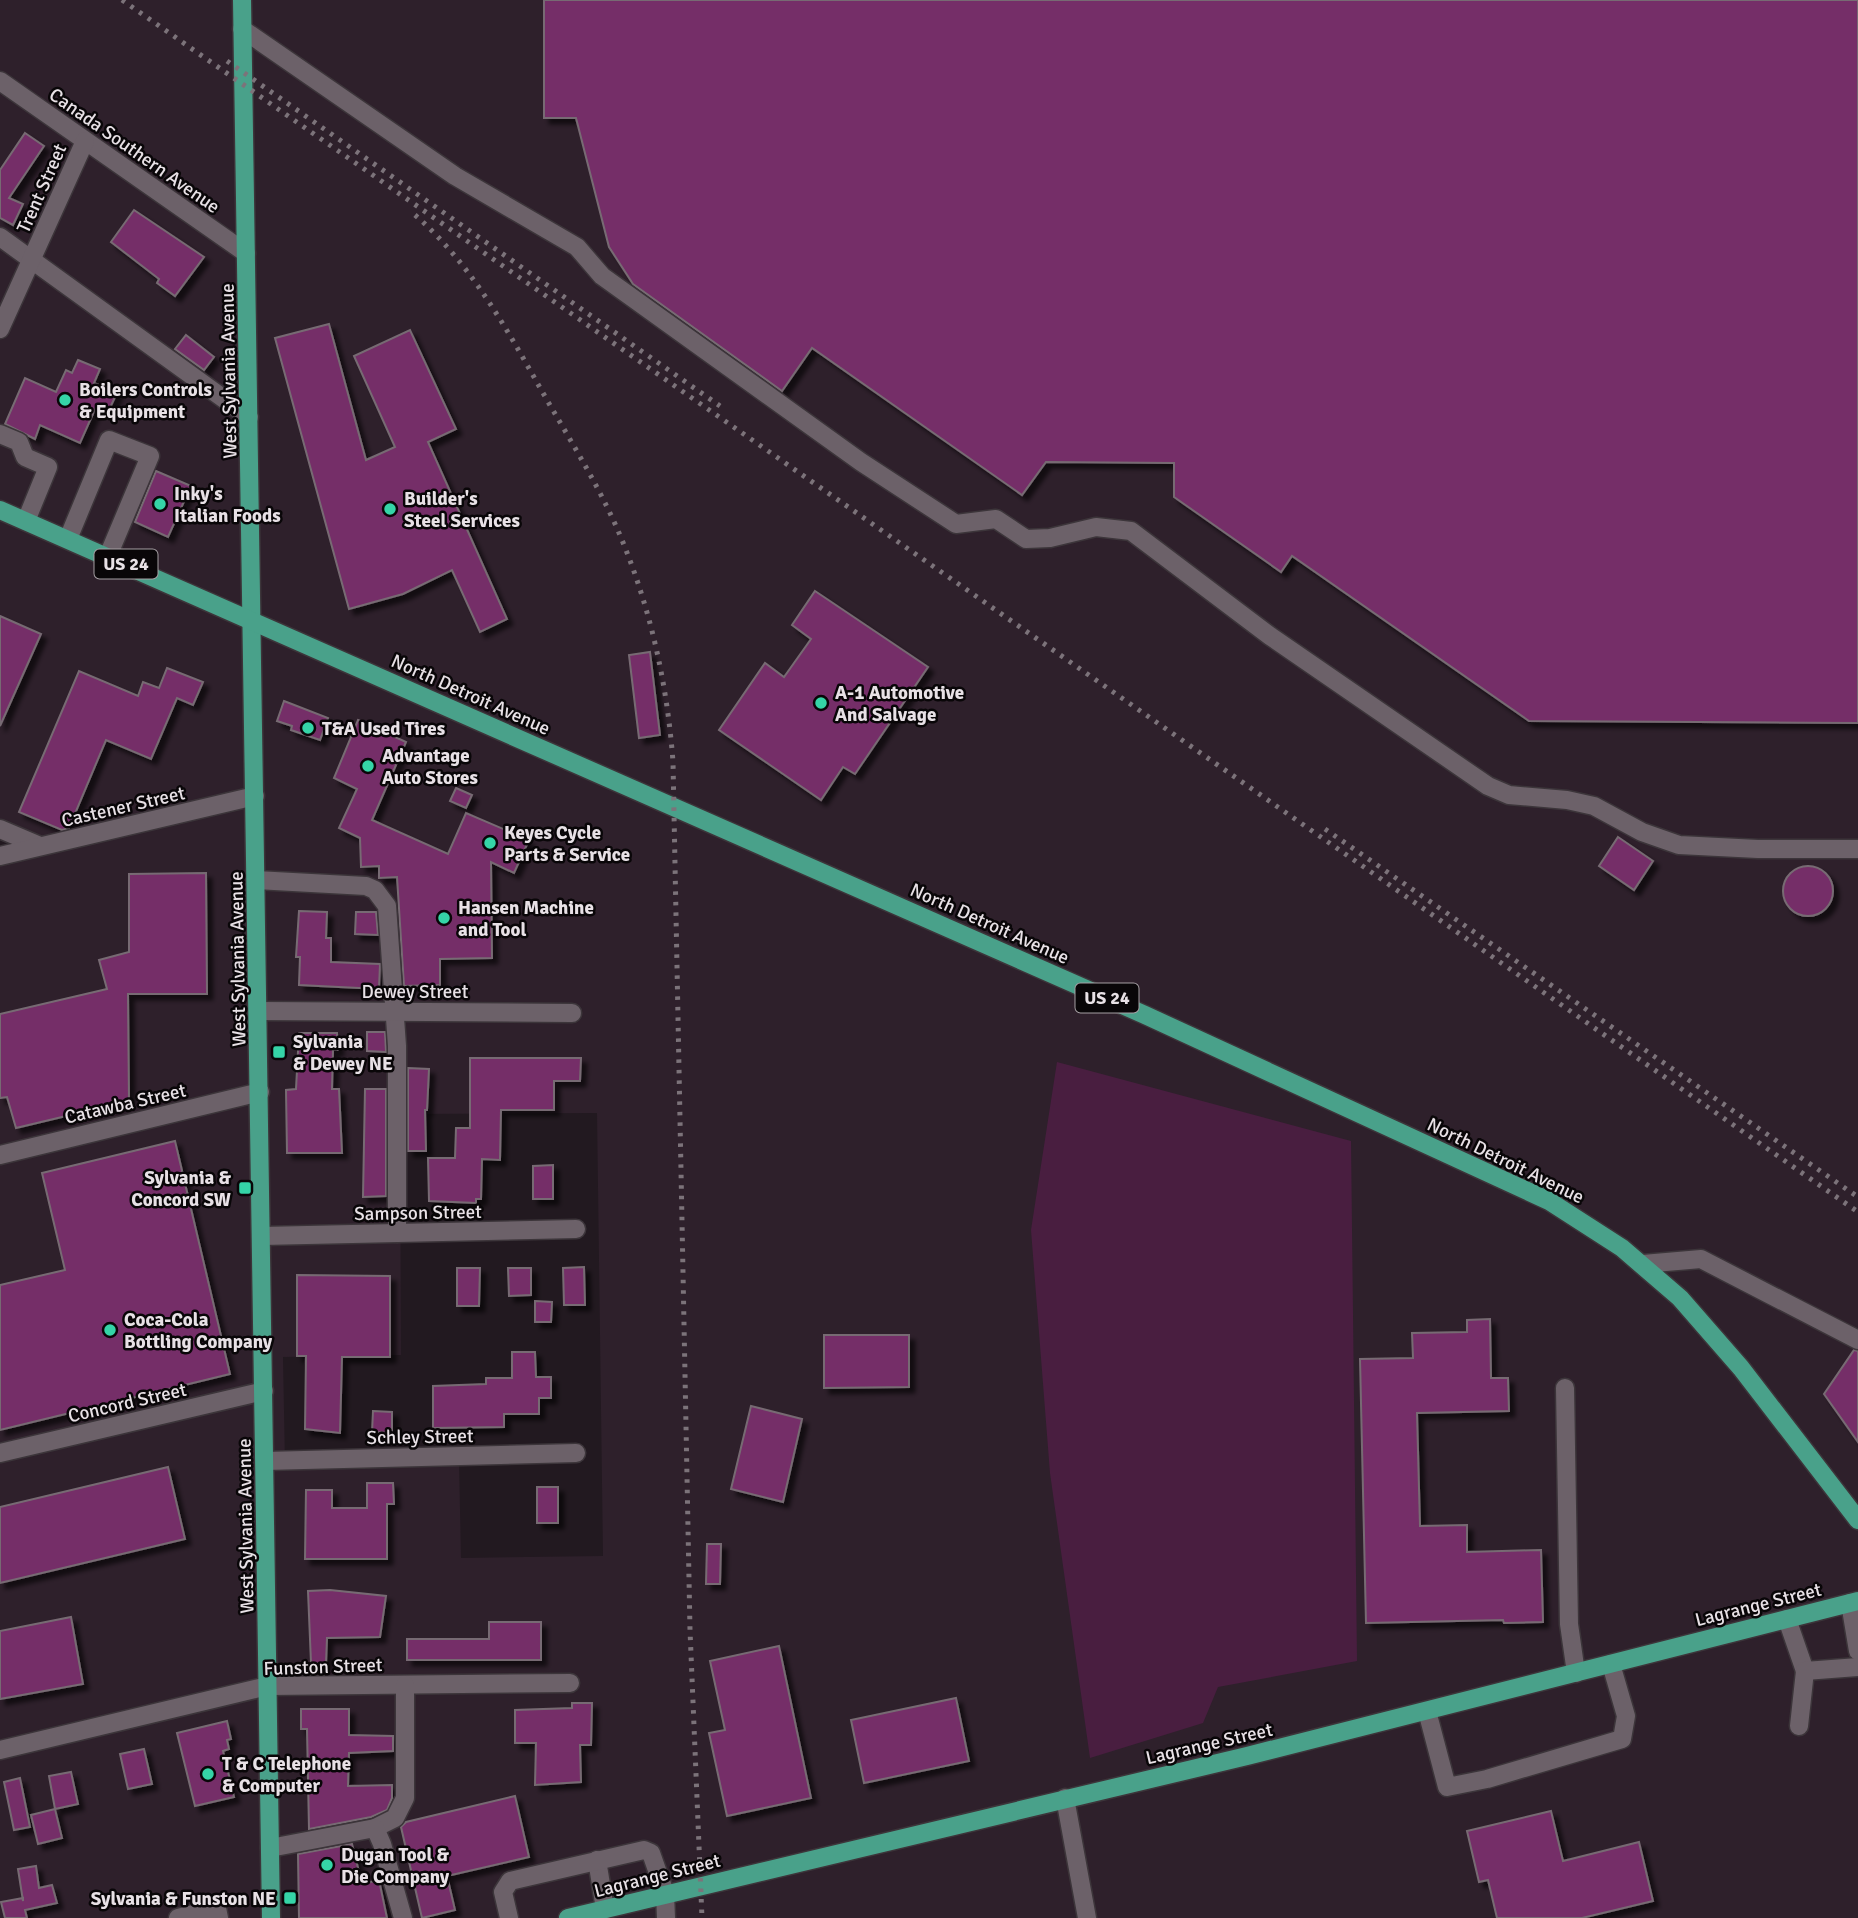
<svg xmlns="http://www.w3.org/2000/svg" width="1858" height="1918" font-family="Signika,sans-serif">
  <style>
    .built { fill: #2e202b; fill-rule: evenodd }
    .green { fill: #491e40 }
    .building { fill: #752e67; stroke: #776b73; stroke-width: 2; filter: url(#shadow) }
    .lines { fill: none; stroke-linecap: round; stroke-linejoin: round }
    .minor-casing { stroke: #3c353a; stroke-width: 21 }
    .major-casing { stroke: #3c353a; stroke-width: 21 }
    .minor { stroke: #6c6169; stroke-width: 18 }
    .major { stroke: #49a18a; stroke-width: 18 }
    .rail { stroke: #7c737a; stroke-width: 5; stroke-dasharray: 3.5 7; stroke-linecap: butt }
    .poi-dot { fill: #35d4a7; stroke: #090608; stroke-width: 2.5 }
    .labels { text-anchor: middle; stroke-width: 5; stroke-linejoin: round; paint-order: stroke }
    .shield { fill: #090608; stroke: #a59fa3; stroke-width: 2 }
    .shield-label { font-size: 18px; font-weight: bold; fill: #e8e1e6 }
    .street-label { font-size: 19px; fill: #e8e1e6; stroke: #090608 }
    .poi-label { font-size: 19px; font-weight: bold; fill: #e8e1e6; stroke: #090608; text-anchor: start }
  </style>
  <defs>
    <filter id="shadow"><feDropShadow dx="5.5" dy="5.5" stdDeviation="2" flood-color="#0009"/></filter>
  </defs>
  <rect width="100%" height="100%" fill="#221920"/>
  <path class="built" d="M 0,0 L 1858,0 L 1858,1918 L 0,1918 L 0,857 L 39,847 L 0,829 ZM 597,1113 L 603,1556 L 461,1558 L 459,1460 L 285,1464 L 283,1357 L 401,1355 L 400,1114 Z"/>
  <path class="green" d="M 1057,1062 L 1351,1141 L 1357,1661 L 1218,1687 L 1203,1723 L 1090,1758 L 1050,1473 L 1031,1230 Z"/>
  <g class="building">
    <path d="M 544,0 L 1858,0 L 1858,723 L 1529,721 L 1292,556 L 1281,572 L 1174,497 L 1174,463 L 1046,462 L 1022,495 L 812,348 L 782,391 L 633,284 L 609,247 L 576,118 L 544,118 Z"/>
    <path d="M 25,133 L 44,146 L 9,198 L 23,204 L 13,225 L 0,218 L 0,170 Z"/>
    <path d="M 134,210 L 204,257 L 175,296 L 157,283 L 159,279 L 111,242 Z"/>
    <path d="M 329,324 L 366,460 L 395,447 L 354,356 L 410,330 L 456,429 L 428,442 L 507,619 L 480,632 L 452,570 L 403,594 L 349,609 L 275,338 Z"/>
    <path d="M 186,335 L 214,357 L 204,370 L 175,349 Z"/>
    <path d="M 78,360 L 100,369 L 94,383 L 117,393 L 108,412 L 96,407 L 80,443 L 40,425 L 35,439 L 5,424 L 25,378 L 56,392 L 66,370 L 72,373 Z"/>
    <path d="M 156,471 L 191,486 L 168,537 L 135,522 Z"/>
    <path d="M 815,591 L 928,667 L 855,774 L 843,767 L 821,800 L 719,730 L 765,663 L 784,677 L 811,639 L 792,625 Z"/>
    <path d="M 0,616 L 41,634 L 0,726 Z"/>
    <path d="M 650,652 L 660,735 L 639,738 L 629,655 Z"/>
    <path d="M 167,668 L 203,682 L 193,705 L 177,698 L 151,759 L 106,740 L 69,828 L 62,830 L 19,812 L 79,671 L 138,696 L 143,682 L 159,688 Z"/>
    <path d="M 284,701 L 328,718 L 320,740 L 291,730 L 292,726 L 277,721 Z"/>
    <path d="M 358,720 L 406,742 L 372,820 L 448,854 L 466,813 L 529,840 L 514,873 L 491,862 L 492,958 L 440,959 L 440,985 L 404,986 L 397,877 L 379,878 L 379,866 L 361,867 L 360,838 L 339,828 L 357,789 L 334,778 Z"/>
    <path d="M 456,788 L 472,795 L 466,808 L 450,801 Z"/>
    <path d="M 1618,837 L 1653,861 L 1634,890 L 1599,866 Z"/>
    <circle cx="1808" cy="891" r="25"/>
    <path d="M 206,873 L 207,994 L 128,994 L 129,1101 L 16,1128 L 7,1097 L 0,1098 L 0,1014 L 107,989 L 99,960 L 129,952 L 129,874 Z"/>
    <path d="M 299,911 L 327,912 L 326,938 L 331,938 L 331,962 L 380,964 L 379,989 L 299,985 L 300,957 L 296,957 Z"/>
    <path d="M 356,912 L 376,912 L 378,935 L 355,934 Z"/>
    <path d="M 367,1032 L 385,1032 L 386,1052 L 367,1051 Z"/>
    <path d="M 299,1033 L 337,1033 L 338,1050 L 333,1050 L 332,1089 L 339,1089 L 342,1153 L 287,1153 L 286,1090 L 296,1089 Z"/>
    <path d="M 470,1058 L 581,1058 L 580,1081 L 554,1081 L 554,1110 L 501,1110 L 500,1160 L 482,1159 L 481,1199 L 476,1199 L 476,1203 L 429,1201 L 428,1158 L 455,1158 L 456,1128 L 470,1128 Z"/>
    <path d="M 408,1068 L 429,1069 L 427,1110 L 425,1110 L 426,1151 L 408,1151 Z"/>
    <path d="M 365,1089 L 386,1089 L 386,1196 L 363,1197 Z"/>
    <path d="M 175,1141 L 230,1374 L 0,1430 L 0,1285 L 65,1270 L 42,1173 Z"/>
    <path d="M 553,1165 L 553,1199 L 533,1199 L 533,1166 Z"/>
    <path d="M 584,1267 L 585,1305 L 564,1305 L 563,1268 Z"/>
    <path d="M 457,1268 L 480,1268 L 479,1306 L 457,1306 Z"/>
    <path d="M 508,1268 L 531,1268 L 531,1295 L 509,1296 Z"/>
    <path d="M 297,1275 L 390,1276 L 390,1357 L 342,1357 L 340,1433 L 305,1429 L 306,1356 L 297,1356 Z"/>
    <path d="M 535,1301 L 552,1302 L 551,1322 L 535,1322 Z"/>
    <path d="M 1490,1319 L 1491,1378 L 1508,1378 L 1509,1411 L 1417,1413 L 1420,1526 L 1467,1525 L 1467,1552 L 1541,1550 L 1543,1622 L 1504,1623 L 1503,1620 L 1366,1623 L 1360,1359 L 1413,1358 L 1412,1333 L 1467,1332 L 1467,1320 Z"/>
    <path d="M 824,1335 L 909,1335 L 909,1387 L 824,1388 Z"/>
    <path d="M 1854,1350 L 1858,1351 L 1858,1442 L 1824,1394 Z"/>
    <path d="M 512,1352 L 535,1352 L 536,1377 L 551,1377 L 551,1398 L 539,1398 L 539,1414 L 504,1414 L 504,1427 L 433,1428 L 433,1386 L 486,1384 L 486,1378 L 512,1378 Z"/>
    <path d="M 751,1406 L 802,1419 L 783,1502 L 731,1489 Z"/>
    <path d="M 373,1411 L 392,1412 L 392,1433 L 372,1432 Z"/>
    <path d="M 168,1467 L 185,1539 L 0,1583 L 0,1507 Z"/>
    <path d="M 367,1483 L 393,1483 L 394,1504 L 387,1504 L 387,1559 L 305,1559 L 306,1490 L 332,1490 L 332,1508 L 367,1508 Z"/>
    <rect x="537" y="1487" width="21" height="36"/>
    <path d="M 707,1544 L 721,1544 L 720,1584 L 706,1584 Z"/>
    <path d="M 330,1590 L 386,1596 L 380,1637 L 327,1638 L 326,1664 L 311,1663 L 308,1591 Z"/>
    <path d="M 71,1617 L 83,1684 L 0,1699 L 0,1631 Z"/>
    <path d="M 489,1622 L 541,1622 L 541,1660 L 407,1660 L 407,1639 L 489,1639 Z"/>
    <path d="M 779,1646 L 811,1798 L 727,1816 L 709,1733 L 725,1730 L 710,1661 Z"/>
    <path d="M 956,1698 L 969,1761 L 864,1783 L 851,1720 Z"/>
    <path d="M 572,1703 L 592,1703 L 591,1745 L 580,1745 L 581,1782 L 535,1785 L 536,1743 L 515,1743 L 515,1710 L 572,1708 Z"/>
    <path d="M 301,1709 L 349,1709 L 349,1735 L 393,1736 L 393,1751 L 349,1753 L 348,1786 L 392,1785 L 392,1798 L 387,1810 L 371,1817 L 309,1829 L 307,1729 L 301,1729 Z"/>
    <path d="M 227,1721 L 231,1739 L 227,1740 L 229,1749 L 223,1751 L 234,1797 L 195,1806 L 177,1733 Z"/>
    <path d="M 144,1749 L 152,1784 L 128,1789 L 120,1754 Z"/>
    <path d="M 71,1772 L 78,1804 L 55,1809 L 49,1776 Z"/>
    <path d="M 20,1778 L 30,1827 L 14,1830 L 4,1782 Z"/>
    <path d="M 515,1796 L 529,1857 L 447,1876 L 455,1910 L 422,1918 L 401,1827 L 406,1822 Z"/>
    <path d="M 55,1809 L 62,1838 L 38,1844 L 31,1815 Z"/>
    <path d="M 1551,1811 L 1563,1861 L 1639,1842 L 1653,1901 L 1582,1918 L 1497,1918 L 1488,1880 L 1479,1882 L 1467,1831 Z"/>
    <path d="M 352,1844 L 362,1884 L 379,1880 L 387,1918 L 299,1918 L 298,1854 Z"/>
    <path d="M 36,1866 L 39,1888 L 52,1885 L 57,1903 L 25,1910 L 27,1918 L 5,1918 L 1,1902 L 23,1898 L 23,1901 L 18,1869 Z"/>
  </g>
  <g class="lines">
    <g class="minor-casing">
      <g id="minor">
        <path d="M 242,29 L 455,176 L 577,247 L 602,276 L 861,462 L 956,524 L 996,519 L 1026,539 L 1050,538 L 1096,527 L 1131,531 L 1270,636 L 1488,786 L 1509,795 L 1567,800 L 1594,806 L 1642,832 L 1679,845 L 1758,849 L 1858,849"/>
        <path d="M 0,81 L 246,253"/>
        <path d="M 0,237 L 249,417"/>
        <path d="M 0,329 L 85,141"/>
        <path d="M 0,434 L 19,442 L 25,457 L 48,467 L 26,521"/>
        <path d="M 68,539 L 109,440 L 150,456 L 108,556"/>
        <path d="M 0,829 L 40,846"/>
        <path d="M 0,856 L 255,796"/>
        <path d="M 256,880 L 366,886 L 375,890 L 387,906 L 397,1046 L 397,1233"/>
        <path d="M 258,1011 L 572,1013"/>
        <path d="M 0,1155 L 260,1092"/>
        <path d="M 262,1236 L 576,1229"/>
        <path d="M 1643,1264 L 1701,1259 L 1858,1340"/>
        <path d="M 1565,1388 L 1569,1624 L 1576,1673"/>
        <path d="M 0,1453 L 264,1391"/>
        <path d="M 265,1461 L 576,1453"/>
        <path d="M 1850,1603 L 1858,1651"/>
        <path d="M 1787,1619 L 1805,1671"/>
        <path d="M 1427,1711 L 1447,1787 L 1487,1779 L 1622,1739 L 1626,1716 L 1611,1664"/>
        <path d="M 1799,1726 L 1805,1671 L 1858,1667"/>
        <path d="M 0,1750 L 268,1686 L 570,1683"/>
        <path d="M 1065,1798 L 1087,1918"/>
        <path d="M 375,1828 L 395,1818 L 405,1798 L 405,1685"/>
        <path d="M 270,1848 L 375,1828 L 382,1844 L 403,1918"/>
        <path d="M 597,1860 L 605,1909"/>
        <path d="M 178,1918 L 217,1908 L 219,1918"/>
        <path d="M 509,1918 L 503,1892 L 510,1881 L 644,1850 L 651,1853 L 665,1893 L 666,1918"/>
      </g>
    </g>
    <g class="major-casing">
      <g id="major">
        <path d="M 242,0 L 271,1918"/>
        <path d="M 0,510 L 1145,1015 L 1549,1201 L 1622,1248 L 1680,1298 L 1741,1368 L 1858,1520"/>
        <path d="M 568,1918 L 1247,1756 L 1858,1601"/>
      </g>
    </g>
    <use href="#minor" class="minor"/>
    <use href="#major" class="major"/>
    <g class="rail">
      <path d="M 122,0 L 1858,1212"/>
      <path d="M 227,61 L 720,406"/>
      <path d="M 415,215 C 469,262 504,324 539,386 C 565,432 594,477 616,526 C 649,601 667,681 673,762 L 690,1630 L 702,1918"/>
      <path d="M 1325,829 L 1858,1197"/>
    </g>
  </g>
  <g class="poi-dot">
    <circle cx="65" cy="400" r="7"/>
    <circle cx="160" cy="504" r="7"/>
    <circle cx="390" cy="509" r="7"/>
    <circle cx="821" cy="703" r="7"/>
    <circle cx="308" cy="728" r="7"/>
    <circle cx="368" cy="766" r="7"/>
    <circle cx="490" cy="843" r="7"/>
    <circle cx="444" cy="918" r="7"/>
    <rect x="272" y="1045" width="14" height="14" rx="3.5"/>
    <rect x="238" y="1181" width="14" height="14" rx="3.5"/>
    <circle cx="110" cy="1330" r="7"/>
    <circle cx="208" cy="1774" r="7"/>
    <circle cx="327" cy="1865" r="7"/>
    <rect x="283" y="1891" width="14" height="14" rx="3.5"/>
  </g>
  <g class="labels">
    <g class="shield">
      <rect x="94.5" y="549.5" width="63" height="29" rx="5"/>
      <rect x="1075.5" y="983.5" width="63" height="29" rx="5"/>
    </g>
    <g class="shield-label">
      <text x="126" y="570">US 24</text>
      <text x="1107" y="1004">US 24</text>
    </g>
    <g class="street-label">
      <text transform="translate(135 150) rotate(35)" y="7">Canada Southern Avenue</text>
      <text transform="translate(41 188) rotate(-66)" y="7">Trent Street</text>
      <text transform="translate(228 371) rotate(-91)" y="7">West Sylvania Avenue</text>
      <text transform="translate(471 694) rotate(24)" y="7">North Detroit Avenue</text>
      <text transform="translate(123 806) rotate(-13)" y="7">Castener Street</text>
      <text transform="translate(990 923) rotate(24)" y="7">North Detroit Avenue</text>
      <text transform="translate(237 959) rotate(-91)" y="7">West Sylvania Avenue</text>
      <text x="415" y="998">Dewey Street</text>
      <text transform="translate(125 1103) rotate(-13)" y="7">Catawba Street</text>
      <text transform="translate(1506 1160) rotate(26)" y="7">North Detroit Avenue</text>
      <text transform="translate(418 1212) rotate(-1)" y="7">Sampson Street</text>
      <text transform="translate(127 1402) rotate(-13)" y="7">Concord Street</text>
      <text transform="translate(420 1436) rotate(-1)" y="7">Schley Street</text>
      <text transform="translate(245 1526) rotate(-91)" y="7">West Sylvania Avenue</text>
      <text transform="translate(1758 1604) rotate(-14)" y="7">Lagrange Street</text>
      <text transform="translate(323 1666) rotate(-2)" y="7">Funston Street</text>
      <text transform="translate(1209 1743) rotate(-13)" y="7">Lagrange Street</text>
      <text transform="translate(657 1875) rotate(-14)" y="7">Lagrange Street</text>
    </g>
    <g class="poi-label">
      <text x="79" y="396">Boilers Controls<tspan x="79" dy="22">&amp; Equipment</tspan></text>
      <text x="174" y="500">Inky's<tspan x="174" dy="22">Italian Foods</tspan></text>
      <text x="404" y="505">Builder's<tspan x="404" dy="22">Steel Services</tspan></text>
      <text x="835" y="699">A-1 Automotive<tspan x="835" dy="22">And Salvage</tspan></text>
      <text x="322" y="735">T&amp;A Used Tires</text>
      <text x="382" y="762">Advantage<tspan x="382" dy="22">Auto Stores</tspan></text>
      <text x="504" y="839">Keyes Cycle<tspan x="504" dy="22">Parts &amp; Service</tspan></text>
      <text x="458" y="914">Hansen Machine<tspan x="458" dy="22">and Tool</tspan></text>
      <text x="293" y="1048">Sylvania<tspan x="293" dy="22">&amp; Dewey NE</tspan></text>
      <text x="231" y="1184" text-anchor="end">Sylvania &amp;<tspan x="231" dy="22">Concord SW</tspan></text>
      <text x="124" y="1326">Coca-Cola<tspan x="124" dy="22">Bottling Company</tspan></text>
      <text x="222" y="1770">T &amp; C Telephone<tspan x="222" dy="22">&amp; Computer</tspan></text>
      <text x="341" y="1861">Dugan Tool &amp;<tspan x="341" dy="22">Die Company</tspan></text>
      <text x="276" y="1905" text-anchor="end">Sylvania &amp; Funston NE</text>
    </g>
  </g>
</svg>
